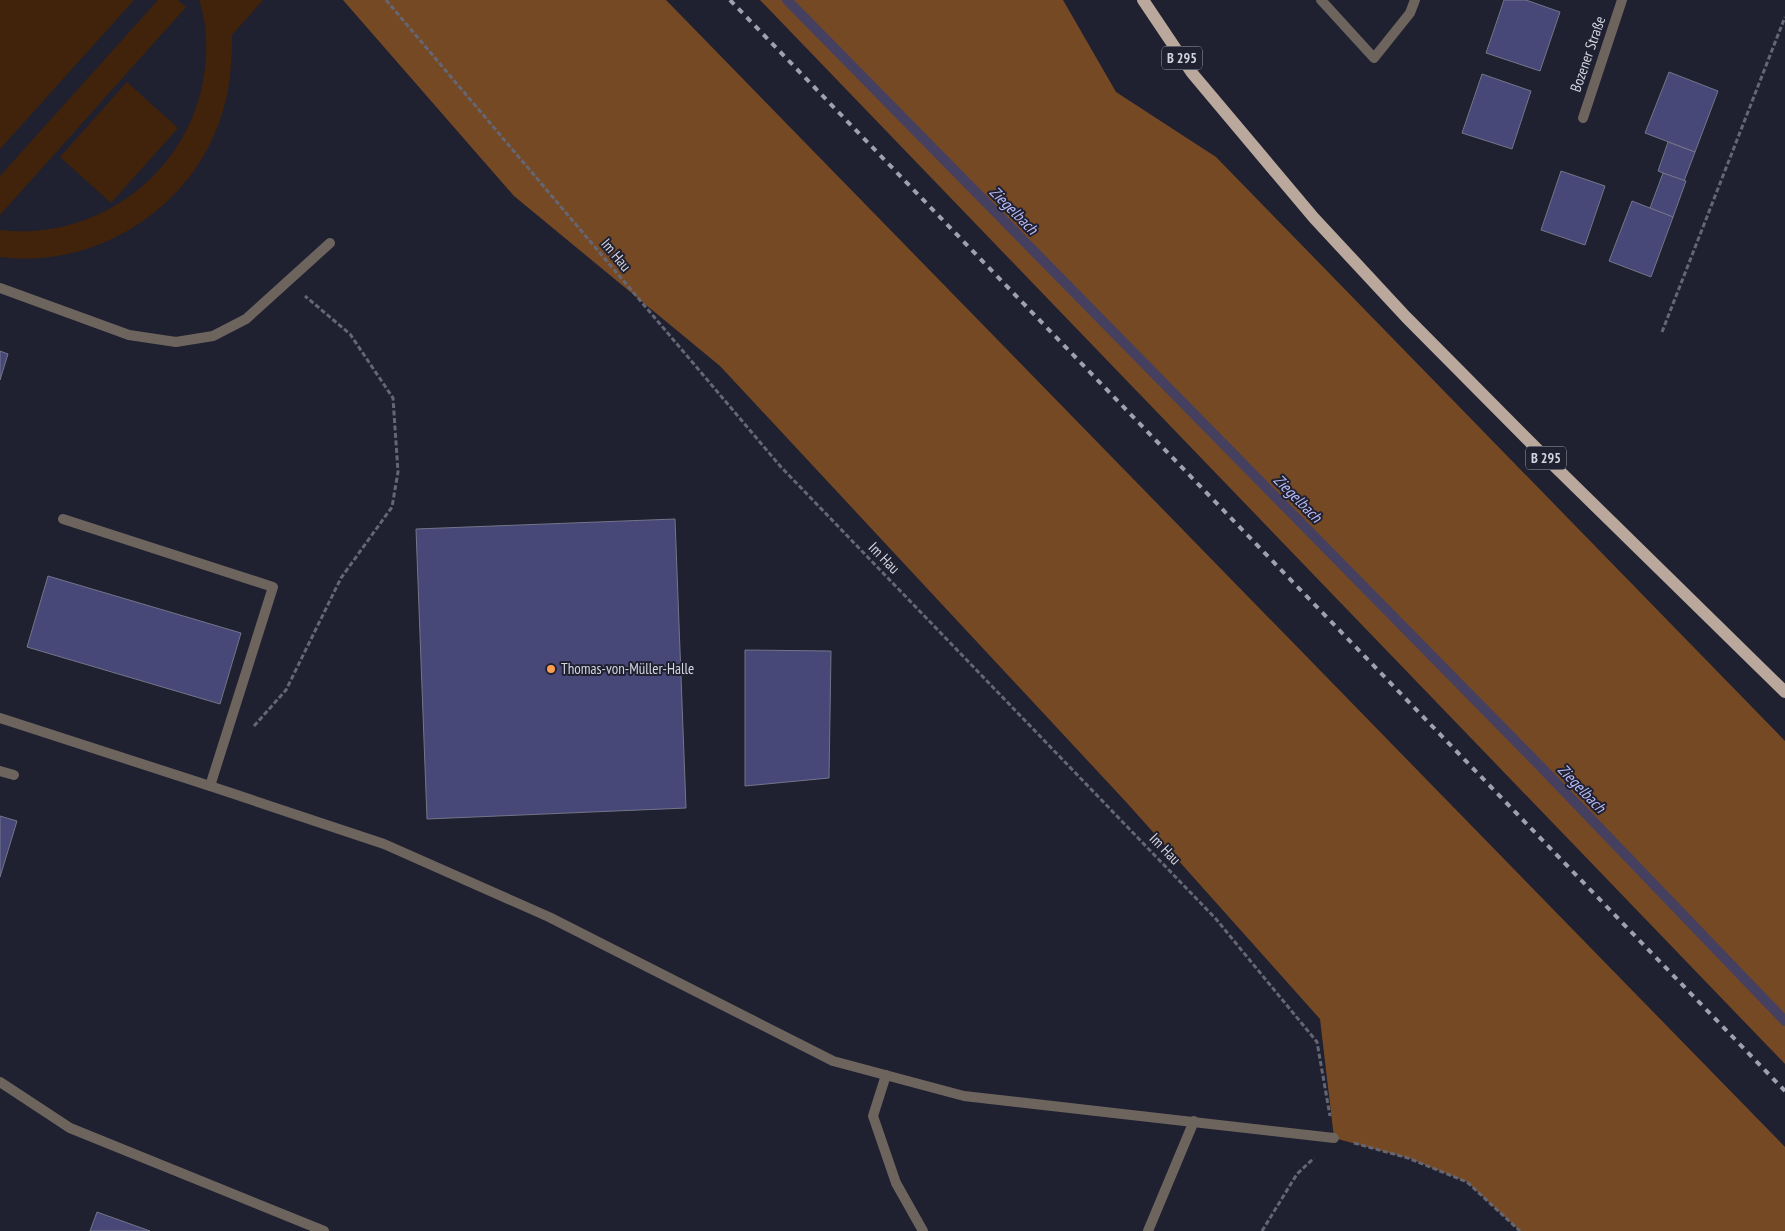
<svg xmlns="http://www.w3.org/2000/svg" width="1785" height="1231" font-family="'PT Sans Narrow',sans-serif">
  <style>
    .green { fill: #40230a }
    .forest { fill: #764925 }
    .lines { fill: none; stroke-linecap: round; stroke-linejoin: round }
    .stream { stroke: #45405f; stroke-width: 10 }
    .building { fill: #484878; stroke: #737589 }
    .path { stroke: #656674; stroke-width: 3; stroke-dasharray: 5 2.5; stroke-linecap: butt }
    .service { stroke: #6d645e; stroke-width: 10 }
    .minor { stroke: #6d645e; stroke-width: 10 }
    .primary { stroke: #b9a89b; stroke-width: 12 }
    .rail { stroke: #a0a1ae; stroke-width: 4; stroke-dasharray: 6 6; stroke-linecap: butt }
    .poi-dot { fill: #fb9e50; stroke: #1f2030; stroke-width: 2 }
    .labels { text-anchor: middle; stroke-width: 4; stroke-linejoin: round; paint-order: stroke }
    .shield { fill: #1f2030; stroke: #9d9eaa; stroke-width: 1 }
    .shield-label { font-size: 14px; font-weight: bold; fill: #d3d4df }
    .street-label { font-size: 15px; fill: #d3d4df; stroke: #1f2030 }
    .poi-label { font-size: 15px; fill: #d3d4df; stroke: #1f2030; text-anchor: start }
    .water-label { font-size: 16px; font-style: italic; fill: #b8baf8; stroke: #1f2030 }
  </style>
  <rect width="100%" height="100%" fill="#1f2030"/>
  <g class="green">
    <path d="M 0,0 L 134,0 L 0,149 Z"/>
    <path d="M 158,0 L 178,0 L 186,7 L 0,215 L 0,176 Z"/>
    <path d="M 199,0 L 263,0 L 232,35 C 232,59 231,83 224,107 C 198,204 100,270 0,257 L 0,230 C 98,242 190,172 204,75 C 208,51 207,23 199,0 Z"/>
    <path d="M 127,82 L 178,128 L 111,203 L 60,157 Z"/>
  </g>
  <g class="forest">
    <path d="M 343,0 L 666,0 L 1785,1147 L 1785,1231 L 1520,1231 L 1467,1182 L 1408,1158 L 1334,1138 L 1320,1019 L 1127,803 L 720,366 L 514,196 Z"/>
    <path d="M 760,0 L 1063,0 L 1116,92 L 1216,157 L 1785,741 L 1785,1064 Z"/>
  </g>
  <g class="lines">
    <path class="stream" d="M 787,0 L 1542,768 L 1785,1021"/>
  </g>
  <g class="building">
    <path d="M 1504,0 L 1526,0 L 1560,12 L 1540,71 L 1486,53 Z"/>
    <path d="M 1669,72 L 1718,91 L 1695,152 L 1645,133 Z"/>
    <path d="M 1482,74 L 1531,91 L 1512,149 L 1462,133 Z"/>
    <path d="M 1668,142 L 1695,152 L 1684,181 L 1658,171 Z"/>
    <path d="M 1561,171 L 1605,186 L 1585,245 L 1541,230 Z"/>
    <path d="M 1663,173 L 1686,181 L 1673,217 L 1650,208 Z"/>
    <path d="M 1632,201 L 1673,217 L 1651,277 L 1609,261 Z"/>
    <path d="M 0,351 L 8,354 L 0,380 Z"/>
    <path d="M 675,519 L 686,808 L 427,819 L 416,529 Z"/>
    <path d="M 48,576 L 241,633 L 220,704 L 27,647 Z"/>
    <path d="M 745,650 L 831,651 L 829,778 L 745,786 Z"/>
    <path d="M 0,816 L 17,821 L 0,877 Z"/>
    <path d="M 97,1212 L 150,1231 L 90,1231 Z"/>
  </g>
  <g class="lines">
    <g class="path">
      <path d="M 386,0 L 781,467 L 1216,919 L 1317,1042 L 1330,1116"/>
      <path d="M 1662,332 L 1785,17"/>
      <path d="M 254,726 L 286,690 L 341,578 L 392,507 L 398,472 L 393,398 L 350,334 L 305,296"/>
      <path d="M 1354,1143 L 1408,1158 L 1467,1182 L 1520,1231"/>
      <path d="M 1262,1231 L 1297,1174 L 1314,1158"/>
    </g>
    <g class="service">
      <path d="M 0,288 L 129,335 L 176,342 L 213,336 L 246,319 L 330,243"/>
      <path d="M 0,718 L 210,786 L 273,587 L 63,519"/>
      <path d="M 0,771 L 14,775"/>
      <path d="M 210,786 L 384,844 L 549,917 L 833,1061 L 964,1096 L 1334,1138"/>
      <path d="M 886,1075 L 873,1116 L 896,1183 L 923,1231"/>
      <path d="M 0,1082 L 70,1128 L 324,1231"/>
      <path d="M 1148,1231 L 1194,1121"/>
    </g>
    <g class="minor">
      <path d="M 1321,0 L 1374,58 L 1410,13 L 1415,0"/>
      <path d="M 1583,118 L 1622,0"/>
    </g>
    <path class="primary" d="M 1143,0 L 1192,73 L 1314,218 L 1406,317 L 1536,448 L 1785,692"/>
    <path class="rail" d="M 730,0 L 1785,1091"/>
  </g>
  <circle class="poi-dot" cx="551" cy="669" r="5"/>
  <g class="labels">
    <g class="shield">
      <rect x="1162" y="46.5" width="40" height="23" rx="4"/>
      <rect x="1526" y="446.5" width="40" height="23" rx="4"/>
    </g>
    <g class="shield-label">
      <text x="1182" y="63">B 295</text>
      <text x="1546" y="463">B 295</text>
    </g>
    <g class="street-label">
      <text transform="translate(1588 54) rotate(-71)" y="5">Bozener Straße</text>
      <text transform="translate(616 255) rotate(50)" y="5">Im Hau</text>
      <text transform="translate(884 558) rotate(46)" y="5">Im Hau</text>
      <text transform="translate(1165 849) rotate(46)" y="5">Im Hau</text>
    </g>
    <g class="poi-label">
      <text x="561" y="674">Thomas-von-Müller-Halle</text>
    </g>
    <g class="water-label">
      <text transform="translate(1014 210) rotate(45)" y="6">Ziegelbach</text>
      <text transform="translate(1298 498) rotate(45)" y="6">Ziegelbach</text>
      <text transform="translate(1582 788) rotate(46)" y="6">Ziegelbach</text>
    </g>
  </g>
</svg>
